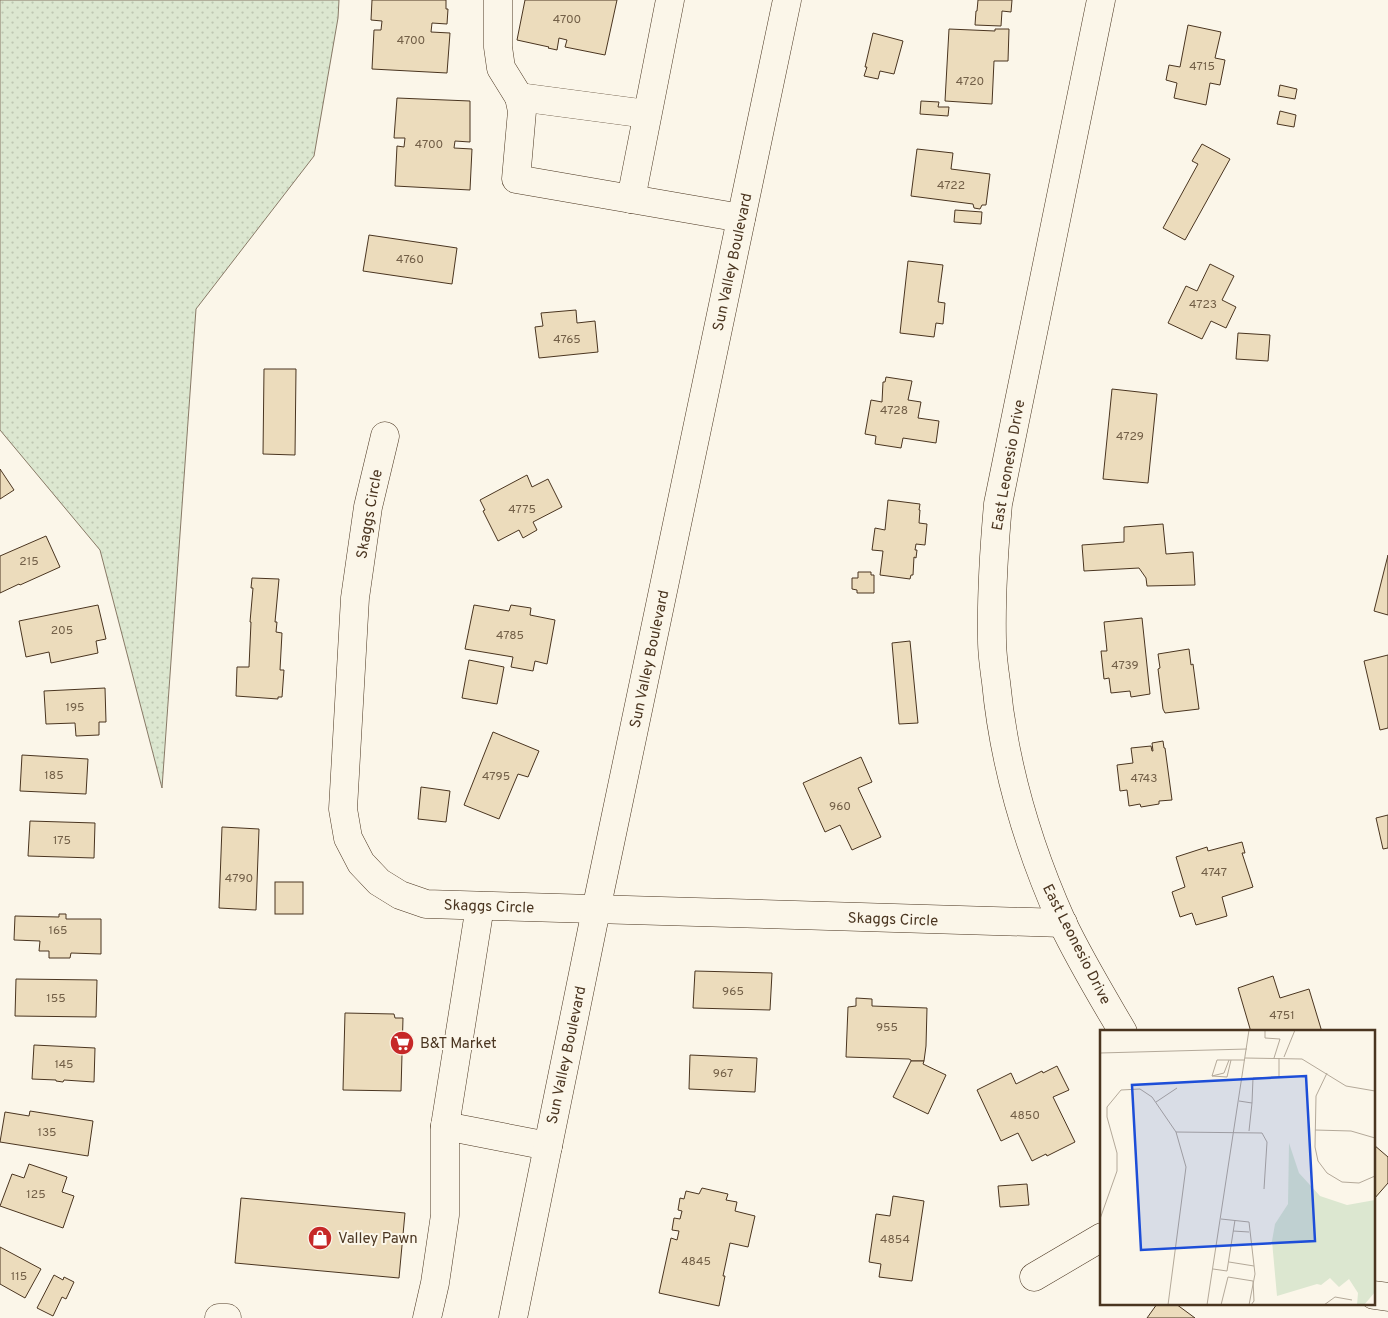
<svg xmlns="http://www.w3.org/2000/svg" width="1388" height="1318" font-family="Overpass,sans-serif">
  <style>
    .grass { fill: url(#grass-dots); stroke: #887966 }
    .building { fill: #ecdcbc; stroke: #4a3520 }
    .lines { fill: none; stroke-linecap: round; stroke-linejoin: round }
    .minor-casing { stroke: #4a3520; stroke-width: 29 }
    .major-casing { stroke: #4a3520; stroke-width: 29 }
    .minor { stroke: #fbf6e9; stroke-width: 28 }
    .major { stroke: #fbf6e9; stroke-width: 28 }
    .labels { text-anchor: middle; stroke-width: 4; stroke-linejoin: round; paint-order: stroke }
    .number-label { font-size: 12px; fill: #725f47 }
    .street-label { font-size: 15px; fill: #4a3520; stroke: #fbf6e9 }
    .poi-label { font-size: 15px; fill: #4a3520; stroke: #fbf6e9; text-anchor: start }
    .inset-road { fill: none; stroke: #b4a999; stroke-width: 1 }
    .view { fill: #1d4ed8; fill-opacity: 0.15; stroke: #1d4ed8; stroke-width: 2.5 }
    .inset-edge { fill: none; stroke: #4a3520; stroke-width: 2.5 }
  </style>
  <defs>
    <pattern id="grass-dots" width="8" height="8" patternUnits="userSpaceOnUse" patternTransform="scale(1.25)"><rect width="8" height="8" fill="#dce7d0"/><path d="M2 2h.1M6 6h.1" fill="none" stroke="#bec7b2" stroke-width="1.8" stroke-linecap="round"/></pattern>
  </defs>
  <rect width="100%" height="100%" fill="#fbf6e9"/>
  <path class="grass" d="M 0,0 L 339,0 L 338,18 L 314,156 L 196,309 L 162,788 L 100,550 L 0,430 Z"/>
  <g class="building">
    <path d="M 372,0 L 446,0 L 446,9 L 448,9 L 447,24 L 432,23 L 431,32 L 450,33 L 447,73 L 372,69 L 374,30 L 381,30 L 382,21 L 371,20 Z"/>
    <path d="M 525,0 L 617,0 L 605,55 L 565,47 L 567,40 L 559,38 L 557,50 L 548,48 L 549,47 L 517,40 Z"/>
    <path d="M 978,0 L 1012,0 L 1011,12 L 1002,11 L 1001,26 L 975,25 L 976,11 L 977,11 Z"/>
    <path d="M 1188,25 L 1221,32 L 1215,58 L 1225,60 L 1220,85 L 1210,83 L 1206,105 L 1174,98 L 1177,83 L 1166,80 L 1169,65 L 1180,67 Z"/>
    <path d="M 949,29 L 995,31 L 995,29 L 1009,29 L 1008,61 L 994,61 L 992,104 L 945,101 Z"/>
    <path d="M 873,33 L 903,41 L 894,74 L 880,71 L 878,79 L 864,76 L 867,67 L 865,67 Z"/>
    <path d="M 1280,85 L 1297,89 L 1295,99 L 1278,96 Z"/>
    <path d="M 397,98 L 470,101 L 470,142 L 455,141 L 454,148 L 472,149 L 470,190 L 395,186 L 397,146 L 404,147 L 405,138 L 394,138 Z"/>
    <path d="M 921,101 L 939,102 L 938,107 L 949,107 L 948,116 L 920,114 Z"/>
    <path d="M 1280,111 L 1296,115 L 1294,127 L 1277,124 Z"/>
    <path d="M 1202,144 L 1230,159 L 1185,240 L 1163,228 L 1198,164 L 1192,161 Z"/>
    <path d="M 917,149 L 953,153 L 951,169 L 990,174 L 986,205 L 982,205 L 980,209 L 974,208 L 973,204 L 911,196 Z"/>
    <path d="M 955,210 L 982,212 L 981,224 L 954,222 Z"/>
    <path d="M 369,235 L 457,248 L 452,284 L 363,271 Z"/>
    <path d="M 908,261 L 943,265 L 938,302 L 945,303 L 943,324 L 936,323 L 934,337 L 900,333 Z"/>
    <path d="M 1210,264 L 1234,276 L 1222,300 L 1236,307 L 1226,328 L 1211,321 L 1202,339 L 1168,323 L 1186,286 L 1197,291 Z"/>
    <path d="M 576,310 L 577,323 L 595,321 L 598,352 L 539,358 L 535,327 L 543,326 L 541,313 Z"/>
    <path d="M 1238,333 L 1270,335 L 1268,361 L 1236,359 Z"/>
    <path d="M 264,369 L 296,369 L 295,455 L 263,454 Z"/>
    <path d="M 886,377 L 912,381 L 908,400 L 921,402 L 918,418 L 939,421 L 936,443 L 903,438 L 901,448 L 875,444 L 876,436 L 865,434 L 871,400 L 882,402 L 883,382 L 885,382 Z"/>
    <path d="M 1112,389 L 1157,394 L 1148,483 L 1103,479 Z"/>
    <path d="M 0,469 L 14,490 L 0,499 Z"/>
    <path d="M 527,475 L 532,487 L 548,479 L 562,507 L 533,522 L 537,530 L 523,538 L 519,530 L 498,541 L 483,511 L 485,510 L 480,500 Z"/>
    <path d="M 888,500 L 920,504 L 919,510 L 920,510 L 919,523 L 927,524 L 925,545 L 916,544 L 915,550 L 917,550 L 916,558 L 914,557 L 913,575 L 911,575 L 910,579 L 880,575 L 883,551 L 872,550 L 875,528 L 885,530 Z"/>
    <path d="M 1163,524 L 1166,554 L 1193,552 L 1195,585 L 1147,586 L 1146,578 L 1139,568 L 1084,571 L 1082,545 L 1124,542 L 1124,527 Z"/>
    <path d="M 46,536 L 60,567 L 20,585 L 19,584 L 0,593 L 0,556 Z"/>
    <path d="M 1388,555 L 1388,615 L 1374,611 Z"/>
    <path d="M 858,572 L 871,572 L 871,575 L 874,575 L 874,593 L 857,593 L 857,590 L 852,589 L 852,578 L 858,578 Z"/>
    <path d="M 252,578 L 279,579 L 275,622 L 277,622 L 276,632 L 282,633 L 280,670 L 284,670 L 282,697 L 278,697 L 278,699 L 236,696 L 237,667 L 249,667 L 251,622 L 250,622 L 253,588 L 251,588 Z"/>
    <path d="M 98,605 L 106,639 L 96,641 L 98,653 L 51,663 L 49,652 L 26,657 L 19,621 Z"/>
    <path d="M 474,605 L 509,611 L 511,605 L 531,608 L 530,615 L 555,620 L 547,664 L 535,661 L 533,671 L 511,667 L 513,657 L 465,649 Z"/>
    <path d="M 1142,618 L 1150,694 L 1131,697 L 1130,691 L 1111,693 L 1109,678 L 1104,679 L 1101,651 L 1107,651 L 1104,622 Z"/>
    <path d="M 910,641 L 918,723 L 899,724 L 892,643 Z"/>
    <path d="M 1189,649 L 1191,665 L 1193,664 L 1199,709 L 1165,713 L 1163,709 L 1158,669 L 1160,668 L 1158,654 Z"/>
    <path d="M 1388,655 L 1388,728 L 1380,730 L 1364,661 Z"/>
    <path d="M 469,660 L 504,667 L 497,704 L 462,698 Z"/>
    <path d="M 105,688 L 106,722 L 99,722 L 99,735 L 76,736 L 75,723 L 46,724 L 44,691 Z"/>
    <path d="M 493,732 L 539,751 L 528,777 L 518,774 L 499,819 L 464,805 Z"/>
    <path d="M 1163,741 L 1164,748 L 1165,748 L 1172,800 L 1159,801 L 1159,804 L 1141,807 L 1140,804 L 1129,806 L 1127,790 L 1120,791 L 1117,765 L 1133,763 L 1131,748 L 1151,746 L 1152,751 L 1153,751 L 1152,743 Z"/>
    <path d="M 22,755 L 88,759 L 86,794 L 20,791 Z"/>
    <path d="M 861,757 L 872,782 L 858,788 L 881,837 L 852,850 L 840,825 L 825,832 L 803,783 Z"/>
    <path d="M 421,787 L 450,791 L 446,822 L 418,819 Z"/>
    <path d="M 1388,815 L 1388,848 L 1383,849 L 1376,818 Z"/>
    <path d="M 30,821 L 95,823 L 94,858 L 28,856 Z"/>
    <path d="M 222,827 L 259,829 L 256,910 L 219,908 Z"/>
    <path d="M 1242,842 L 1245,853 L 1242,853 L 1253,887 L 1222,897 L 1227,916 L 1196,925 L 1192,913 L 1180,917 L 1172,892 L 1185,887 L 1176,857 L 1207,847 L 1208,851 Z"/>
    <rect x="275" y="882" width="28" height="32"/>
    <path d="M 59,914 L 66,914 L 66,919 L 101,919 L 101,954 L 71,953 L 70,958 L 49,958 L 49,951 L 39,951 L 40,941 L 14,940 L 15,916 L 59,917 Z"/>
    <path d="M 695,971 L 772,973 L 770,1010 L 693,1008 Z"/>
    <path d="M 1273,976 L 1280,998 L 1309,989 L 1322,1032 L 1251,1032 L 1238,988 Z"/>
    <path d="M 16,979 L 97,980 L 96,1017 L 15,1016 Z"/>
    <path d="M 856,998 L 872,999 L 872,1006 L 927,1008 L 926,1046 L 924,1061 L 911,1061 L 911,1060 L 909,1059 L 846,1057 L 848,1007 L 856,1006 Z"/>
    <path d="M 345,1013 L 394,1014 L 395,1018 L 403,1018 L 401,1091 L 343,1090 Z"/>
    <path d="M 34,1045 L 95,1048 L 94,1082 L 64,1080 L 63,1082 L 56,1081 L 56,1080 L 32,1079 Z"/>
    <path d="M 690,1055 L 757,1058 L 755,1092 L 689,1089 Z"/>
    <path d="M 911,1061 L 924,1061 L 923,1064 L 946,1075 L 928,1114 L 893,1097 Z"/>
    <path d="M 1057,1066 L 1069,1090 L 1053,1097 L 1075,1142 L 1047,1156 L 1046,1154 L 1032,1161 L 1018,1133 L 1001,1141 L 977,1090 L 1011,1073 L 1016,1084 L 1042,1071 L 1043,1073 Z"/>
    <path d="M 30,1111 L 93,1121 L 88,1156 L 0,1142 L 5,1112 L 29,1116 Z"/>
    <path d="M 1374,1145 L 1388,1157 L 1388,1183 L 1374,1199 Z"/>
    <path d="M 29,1164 L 67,1177 L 62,1192 L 74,1196 L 63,1228 L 0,1206 L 12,1174 L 24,1178 Z"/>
    <path d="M 1027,1184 L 1029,1205 L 1000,1207 L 998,1186 Z"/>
    <path d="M 702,1188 L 728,1194 L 726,1200 L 737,1202 L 735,1211 L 755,1216 L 748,1247 L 730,1243 L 723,1276 L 725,1276 L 719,1306 L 659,1293 L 671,1238 L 677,1240 L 679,1231 L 672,1230 L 674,1218 L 680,1219 L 682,1211 L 678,1210 L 680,1198 L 684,1199 L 686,1191 L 699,1194 Z"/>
    <path d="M 893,1196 L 924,1201 L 912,1281 L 879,1277 L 881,1264 L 869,1262 L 876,1214 L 890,1216 Z"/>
    <path d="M 241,1198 L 405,1213 L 399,1278 L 235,1263 Z"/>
    <path d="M 0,1247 L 41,1269 L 25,1298 L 0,1284 Z"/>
    <path d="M 54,1275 L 63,1280 L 64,1277 L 74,1282 L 66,1299 L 62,1297 L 53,1316 L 37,1308 Z"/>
    <path d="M 1157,1304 L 1176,1304 L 1195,1318 L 1147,1318 Z"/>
  </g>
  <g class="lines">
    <g class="minor-casing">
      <g id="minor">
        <path d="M 498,0 L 498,47 L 501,68 L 519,97 L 522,111 L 516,179 L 741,218"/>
        <path d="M 1101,0 L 998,504 C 994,549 991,594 992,640 C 992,654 994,668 996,682 C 1004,765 1028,846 1062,922 C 1080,960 1102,996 1123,1032"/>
        <path d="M 519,97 L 647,114"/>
        <path d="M 631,199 L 670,0"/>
        <path d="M 385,436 L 368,507 L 355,598 L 343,809 L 348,838 L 361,863 L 379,882 L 400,895 L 426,904 L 1063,923"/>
        <path d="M 480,906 L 445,1126 L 548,1146"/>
        <path d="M 1034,1277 L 1102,1237"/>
        <path d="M 1374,1295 L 1388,1297"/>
        <path d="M 219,1318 L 227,1318"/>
        <path d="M 427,1318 L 435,1283 L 445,1215 L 445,1126"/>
      </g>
    </g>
    <g class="major-casing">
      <path id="major" d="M 513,1318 L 596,910 L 787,0"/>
    </g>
    <use href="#minor" class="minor"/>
    <use href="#major" class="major"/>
  </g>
  <defs>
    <g id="supermarket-disc" transform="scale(1.25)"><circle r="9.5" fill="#c62828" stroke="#fbf6e9"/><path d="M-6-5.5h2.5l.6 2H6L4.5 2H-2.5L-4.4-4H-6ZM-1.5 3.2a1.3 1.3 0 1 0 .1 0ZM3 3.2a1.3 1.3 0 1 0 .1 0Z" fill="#fff"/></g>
    <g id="shop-disc" transform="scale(1.25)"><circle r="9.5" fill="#c62828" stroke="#fbf6e9"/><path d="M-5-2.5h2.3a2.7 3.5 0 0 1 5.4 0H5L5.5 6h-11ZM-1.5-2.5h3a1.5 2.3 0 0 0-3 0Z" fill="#fff"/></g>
  </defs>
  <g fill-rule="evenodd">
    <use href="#supermarket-disc" x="402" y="1043"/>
    <use href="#shop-disc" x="320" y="1238"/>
  </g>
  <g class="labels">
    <g class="number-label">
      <text x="567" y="23">4700</text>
      <text x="411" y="44">4700</text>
      <text x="1202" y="70">4715</text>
      <text x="970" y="85">4720</text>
      <text x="429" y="148">4700</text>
      <text x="951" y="189">4722</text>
      <text x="410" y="263">4760</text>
      <text x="1203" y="308">4723</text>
      <text x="567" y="343">4765</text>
      <text x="894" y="414">4728</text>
      <text x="1130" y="440">4729</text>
      <text x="522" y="513">4775</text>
      <text x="29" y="565">215</text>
      <text x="62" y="634">205</text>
      <text x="510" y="639">4785</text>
      <text x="1125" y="669">4739</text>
      <text x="75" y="711">195</text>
      <text x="54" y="779">185</text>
      <text x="496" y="780">4795</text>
      <text x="1144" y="782">4743</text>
      <text x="840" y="810">960</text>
      <text x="62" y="844">175</text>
      <text x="1214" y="876">4747</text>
      <text x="239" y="882">4790</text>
      <text x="58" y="934">165</text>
      <text x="733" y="995">965</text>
      <text x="56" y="1002">155</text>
      <text x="1282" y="1019">4751</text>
      <text x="887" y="1031">955</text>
      <text x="64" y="1068">145</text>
      <text x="723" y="1077">967</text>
      <text x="1025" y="1119">4850</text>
      <text x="47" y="1136">135</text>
      <text x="36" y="1198">125</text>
      <text x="895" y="1243">4854</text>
      <text x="696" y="1265">4845</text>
      <text x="19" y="1280">115</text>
    </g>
    <g class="street-label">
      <text transform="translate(732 262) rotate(-78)" y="5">Sun Valley Boulevard</text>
      <text transform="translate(1008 465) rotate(-80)" y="5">East Leonesio Drive</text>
      <text transform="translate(369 514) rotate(-80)" y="5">Skaggs Circle</text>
      <text transform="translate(649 659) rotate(-78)" y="5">Sun Valley Boulevard</text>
      <text transform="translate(489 906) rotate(2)" y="5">Skaggs Circle</text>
      <text transform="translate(893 919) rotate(2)" y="5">Skaggs Circle</text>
      <text transform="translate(1077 944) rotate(63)" y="5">East Leonesio Drive</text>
      <text transform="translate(566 1055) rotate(-78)" y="5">Sun Valley Boulevard</text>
    </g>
    <g class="poi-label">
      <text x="420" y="1048">B&amp;T Market</text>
      <text x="338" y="1243">Valley Pawn</text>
    </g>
  </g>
  <g transform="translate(1100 1030)">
    <rect width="275" height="275" fill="#fbf6e9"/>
    <path d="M 189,113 L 199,143 L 220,166 L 247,175 L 275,170 L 275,262 L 264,275 L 257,275 L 258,263 L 249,249 L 239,257 L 230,248 L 221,255 L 217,254 L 177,266 L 172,211 L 175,194 L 188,174 Z" fill="#dce7d0"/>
    <path class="inset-road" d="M 165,0 L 165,8 L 180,9 L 174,28M 0,23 L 147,19M 184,27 L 195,0M 145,28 L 202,29 L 246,56 L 275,61M 129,30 L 124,43 L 112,46 L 127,47 L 131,30M 227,43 L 216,66 L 215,117 L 218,131 L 227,143 L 242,152 L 259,153 L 275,146M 112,46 L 117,30 L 145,30M 139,71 L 152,73 L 149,101M 56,72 L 77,58M 152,73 L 153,48 L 179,47 L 179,28M 215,100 L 251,101 L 275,108M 76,102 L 162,103 L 167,112 L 164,159M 0,189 L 17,141 L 17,123 L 7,87 L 7,77 L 21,60 L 40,59 L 52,67 L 76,102 L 86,137 L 68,275M 121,189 L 149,192 L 155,244 L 149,275M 133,201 L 149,202M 129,232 L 154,236M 113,239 L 127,241 L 135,190M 128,247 L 153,251 L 154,271 L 151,275M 107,275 L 149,0M 121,275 L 128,247M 224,275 L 235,267 L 252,270"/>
    <path class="view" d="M 206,46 L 215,211 L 41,220 L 32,55 Z"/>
    <rect width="275" height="275" class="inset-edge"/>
  </g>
</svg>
